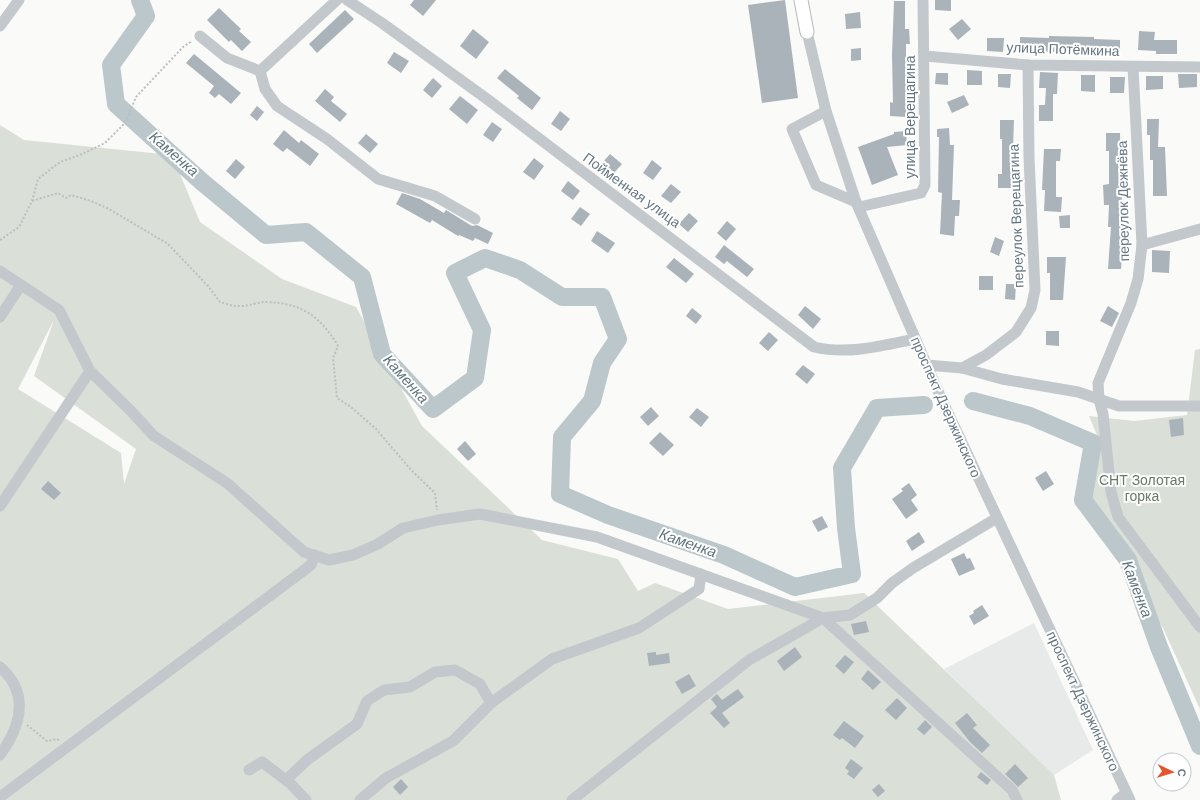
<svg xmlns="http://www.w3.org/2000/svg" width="1200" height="800" font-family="Arial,sans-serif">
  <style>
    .built { fill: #e8e9e9 }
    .green { fill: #dadfd7; fill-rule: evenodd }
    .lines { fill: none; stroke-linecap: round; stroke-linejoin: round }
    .river { stroke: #bbc7cb; stroke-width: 18 }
    .building { fill: #aab3b9 }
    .major-casing { stroke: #b5babe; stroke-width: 15 }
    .path { stroke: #bbbfc2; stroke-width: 2; stroke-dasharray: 2 2; stroke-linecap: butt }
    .minor { stroke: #c3c8cc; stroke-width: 11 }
    .major { stroke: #fff; stroke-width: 13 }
    .labels { text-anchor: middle; stroke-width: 4; stroke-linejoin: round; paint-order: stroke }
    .street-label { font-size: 14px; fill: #657683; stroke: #fff }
    .park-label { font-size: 14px; fill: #687a64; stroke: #fff }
    .water-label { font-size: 15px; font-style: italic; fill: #60757c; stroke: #fff }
  </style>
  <rect width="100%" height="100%" fill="#fafaf8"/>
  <path class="built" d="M 1034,623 L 1093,750 L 1054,775 L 1010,734 L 944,669 Z"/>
  <g class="green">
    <path d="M 0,125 L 24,140 L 172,155 L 200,222 L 282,279 L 356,307 L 422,426 L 542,540 L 618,559 L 638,591 L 655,583 L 728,609 L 864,593 L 1054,775 L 1061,800 L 0,800 ZM 54,320 L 34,376 L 136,449 L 124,484 L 121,453 L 18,389 Z"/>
    <path d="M 1200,349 L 1200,709 L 1163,628 L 1080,497 L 1097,435 L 1089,416 L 1134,421 L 1187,415 L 1195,350 Z"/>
  </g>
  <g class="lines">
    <g class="river">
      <path d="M 140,0 L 146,16 L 111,65 L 116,104 L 201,181 L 266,235 L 306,232 L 362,277 L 382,354 L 433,409 L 475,378 L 482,330 L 455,273 L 485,258 L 520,270 L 562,297 L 602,297 L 618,339 L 602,363 L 592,401 L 562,437 L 560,494 L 608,515 L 724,555 L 795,587 L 852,574 L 846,528 L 842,468 L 877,408 L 924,405"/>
      <path d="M 973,401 L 1030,416 L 1093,443 L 1083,500 L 1128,560 L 1159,647 L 1200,746"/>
    </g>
  </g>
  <g class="building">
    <path d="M 414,0 L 436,0 L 423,16 L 410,5 Z"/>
    <path d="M 785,0 L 798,98 L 762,103 L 748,5 Z"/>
    <path d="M 935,0 L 951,0 L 951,11 L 935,10 Z"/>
    <path d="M 894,1 L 905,1 L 905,29 L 909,29 L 910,44 L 906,44 L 906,117 L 890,116 L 890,102 L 893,103 L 892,55 Z"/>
    <path d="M 219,8 L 241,29 L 239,31 L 251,42 L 242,51 L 231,40 L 229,42 L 207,20 Z"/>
    <path d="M 345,10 L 354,19 L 317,53 L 309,44 Z"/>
    <path d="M 860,12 L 861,28 L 846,29 L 845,14 Z"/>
    <path d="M 962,19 L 971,29 L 958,40 L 949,29 Z"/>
    <path d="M 473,29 L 489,42 L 476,59 L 460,46 Z"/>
    <path d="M 1139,31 L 1155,32 L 1154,40 L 1177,40 L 1177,54 L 1156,54 L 1156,51 L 1138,50 Z"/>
    <path d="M 1049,36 L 1094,37 L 1094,39 L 1120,40 L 1120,54 L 1020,51 L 1020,37 L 1049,38 Z"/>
    <path d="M 987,38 L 1004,38 L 1003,52 L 987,51 Z"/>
    <path d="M 861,48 L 861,60 L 851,61 L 851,49 Z"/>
    <path d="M 394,52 L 409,61 L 401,73 L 387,63 Z"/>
    <path d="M 194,54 L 241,93 L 231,104 L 219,94 L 215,98 L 209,93 L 214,86 L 186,63 Z"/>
    <path d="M 505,69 L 541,98 L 532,110 L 517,98 L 519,96 L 497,78 Z"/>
    <path d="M 967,70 L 982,71 L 982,85 L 967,85 Z"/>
    <path d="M 1040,72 L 1058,73 L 1057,94 L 1053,94 L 1053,121 L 1039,121 L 1039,105 L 1045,105 L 1046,88 L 1039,88 Z"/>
    <path d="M 936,73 L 948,73 L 948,85 L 935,84 Z"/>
    <path d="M 998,74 L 1011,74 L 1010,88 L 998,87 Z"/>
    <path d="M 1178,74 L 1197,74 L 1197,87 L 1179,88 Z"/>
    <path d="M 1081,75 L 1095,75 L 1095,92 L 1081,91 Z"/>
    <path d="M 1146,76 L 1163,76 L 1163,89 L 1146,90 Z"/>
    <path d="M 1110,77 L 1125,77 L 1124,93 L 1110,93 Z"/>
    <path d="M 433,78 L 442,86 L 432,98 L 423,90 Z"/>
    <path d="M 325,89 L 334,97 L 331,101 L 347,114 L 340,122 L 315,101 Z"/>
    <path d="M 964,95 L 969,105 L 952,113 L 947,102 Z"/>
    <path d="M 460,96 L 478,110 L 467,124 L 449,109 Z"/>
    <path d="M 257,106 L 264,112 L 257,121 L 250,115 Z"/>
    <path d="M 560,111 L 570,119 L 561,131 L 551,124 Z"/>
    <path d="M 1147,119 L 1159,119 L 1158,147 L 1165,147 L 1167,196 L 1153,196 L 1153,160 L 1150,160 L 1150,135 L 1147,135 Z"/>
    <path d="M 1000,120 L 1014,120 L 1013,148 L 1016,149 L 1015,188 L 998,188 L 998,174 L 1002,174 L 1002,139 L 1000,139 Z"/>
    <path d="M 492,122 L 502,129 L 493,142 L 483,135 Z"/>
    <path d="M 949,128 L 950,145 L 954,145 L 952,200 L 960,200 L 959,216 L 955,216 L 954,236 L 940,234 L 942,193 L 938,192 L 939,137 L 937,137 L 937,129 Z"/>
    <path d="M 284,130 L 299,143 L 301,140 L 319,154 L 310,166 L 287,148 L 283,152 L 273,144 Z"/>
    <path d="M 906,131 L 907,145 L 887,147 L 898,175 L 872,185 L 858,147 L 894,134 L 894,132 Z"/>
    <path d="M 1106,133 L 1120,133 L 1122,206 L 1121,232 L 1124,232 L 1121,269 L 1108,269 L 1111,227 L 1108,227 L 1109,205 L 1104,205 L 1103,185 L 1109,184 L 1109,151 L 1106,151 Z"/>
    <path d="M 366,134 L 378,144 L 370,153 L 358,143 Z"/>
    <path d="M 1044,149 L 1061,149 L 1060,161 L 1056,161 L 1056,197 L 1062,197 L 1061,212 L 1044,211 L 1045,190 L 1042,190 Z"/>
    <path d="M 610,154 L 622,164 L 614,173 L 602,163 Z"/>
    <path d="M 534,158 L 544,166 L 534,180 L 523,172 Z"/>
    <path d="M 236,159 L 245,167 L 235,179 L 226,171 Z"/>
    <path d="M 652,160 L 662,168 L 653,180 L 643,173 Z"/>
    <path d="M 568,181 L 580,191 L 573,200 L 561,191 Z"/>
    <path d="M 671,184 L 681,192 L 671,203 L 661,196 Z"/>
    <path d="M 402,193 L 420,199 L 444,213 L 446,210 L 472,226 L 477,225 L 493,233 L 488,244 L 475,238 L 473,241 L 459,235 L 458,236 L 432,220 L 430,223 L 396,204 Z"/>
    <path d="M 580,207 L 590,214 L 581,226 L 571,219 Z"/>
    <path d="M 689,213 L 698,221 L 688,232 L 679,224 Z"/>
    <path d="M 1070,215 L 1070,228 L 1060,228 L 1059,216 Z"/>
    <path d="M 727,221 L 736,229 L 726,241 L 717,233 Z"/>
    <path d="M 597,231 L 615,243 L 608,253 L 591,241 Z"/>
    <path d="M 995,237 L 1004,241 L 999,256 L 990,252 Z"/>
    <path d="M 724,245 L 754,269 L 747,277 L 727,261 L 724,264 L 715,257 Z"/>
    <path d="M 1152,250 L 1170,251 L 1169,273 L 1152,272 Z"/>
    <path d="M 1047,257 L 1066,257 L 1063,300 L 1050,300 L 1050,273 L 1047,273 Z"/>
    <path d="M 674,258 L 694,274 L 686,283 L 666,267 Z"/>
    <rect x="979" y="276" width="14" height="14"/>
    <path d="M 1006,284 L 1016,284 L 1015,300 L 1005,299 Z"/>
    <path d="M 805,306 L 821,319 L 813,329 L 798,315 Z"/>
    <path d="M 1108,306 L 1119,313 L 1112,327 L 1100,321 Z"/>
    <path d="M 692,308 L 702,316 L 696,324 L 686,316 Z"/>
    <path d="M 1046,331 L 1059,331 L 1059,346 L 1046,345 Z"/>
    <path d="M 769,332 L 778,340 L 768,351 L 759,343 Z"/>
    <path d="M 803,365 L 815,374 L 807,384 L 795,374 Z"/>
    <path d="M 651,407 L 659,416 L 648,426 L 640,417 Z"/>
    <path d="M 697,408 L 709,417 L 701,427 L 689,417 Z"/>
    <path d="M 1183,418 L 1184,435 L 1171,437 L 1169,420 Z"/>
    <path d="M 660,432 L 674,445 L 663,456 L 649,443 Z"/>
    <path d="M 465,441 L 476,454 L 468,461 L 457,449 Z"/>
    <path d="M 1046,471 L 1054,484 L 1043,491 L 1035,478 Z"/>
    <path d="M 48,481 L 61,493 L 54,500 L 41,489 Z"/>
    <path d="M 909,483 L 917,495 L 911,500 L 918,510 L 906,519 L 892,499 L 903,491 L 901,489 Z"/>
    <path d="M 822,516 L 828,527 L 818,532 L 812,521 Z"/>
    <path d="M 919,532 L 925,542 L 912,551 L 906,541 Z"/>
    <path d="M 964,553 L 967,559 L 970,558 L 975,569 L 959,576 L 951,559 Z"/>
    <path d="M 982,605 L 989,616 L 974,625 L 969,616 L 974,613 L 973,611 Z"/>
    <path d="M 866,621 L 869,632 L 854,635 L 851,624 Z"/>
    <path d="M 795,647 L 802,657 L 784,671 L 777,661 Z"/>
    <path d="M 656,652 L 656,655 L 669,653 L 670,663 L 649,666 L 647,653 Z"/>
    <path d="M 845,655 L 854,662 L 844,674 L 835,666 Z"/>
    <path d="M 868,670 L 881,682 L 873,690 L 861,679 Z"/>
    <path d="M 689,674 L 696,686 L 682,694 L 675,682 Z"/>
    <path d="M 738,689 L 744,697 L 722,713 L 730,723 L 724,728 L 710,713 L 717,707 L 711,699 L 717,694 L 722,700 Z"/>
    <path d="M 897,698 L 907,708 L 896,720 L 885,710 Z"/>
    <path d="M 967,713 L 977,725 L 973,728 L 990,745 L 982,753 L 970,742 L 955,723 Z"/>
    <path d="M 925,720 L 932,727 L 924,735 L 917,729 Z"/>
    <path d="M 844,721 L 864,736 L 855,748 L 842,738 L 840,740 L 833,735 Z"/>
    <path d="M 851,759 L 863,768 L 854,779 L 847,774 L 849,771 L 845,768 Z"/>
    <path d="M 1015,764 L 1028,778 L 1018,787 L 1005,774 Z"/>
    <path d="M 981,772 L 991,780 L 987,785 L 977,777 Z"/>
    <path d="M 401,779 L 408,787 L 400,795 L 393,787 Z"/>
    <path d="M 879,784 L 885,791 L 878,797 L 872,790 Z"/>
  </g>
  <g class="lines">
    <g class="major-casing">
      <path id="major" d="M 801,0 L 807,32"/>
    </g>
    <g class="path">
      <path d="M 32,201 L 58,193 L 66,198 L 71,195 L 91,201 L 109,209 L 168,244 L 208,286 L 220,302 C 226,304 232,306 238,306 C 247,307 257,302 266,302 C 302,303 320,316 338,346 L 333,358 L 337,398 L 351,407 L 376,429 L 412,471 L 435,493 L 437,510"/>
      <path d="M 0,240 L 19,227 L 32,201 L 38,179 L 60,162 L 80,155 L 105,143 L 125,123 L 136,97 L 183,47 L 192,41"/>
      <path d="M 27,725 L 47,741 L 57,739 L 60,741"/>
    </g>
    <g class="minor">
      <path d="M 347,0 L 382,23 L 487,99 L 814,347 C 848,355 881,346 915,339"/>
      <path d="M 0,26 L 19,0"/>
      <path d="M 807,32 L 826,111 L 856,202 L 941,398 L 1130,800"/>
      <path d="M 200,36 L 227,58 L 260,71 L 265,89 L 277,106 L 327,139 L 378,179 L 435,196 L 475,219"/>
      <path d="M 925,56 L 1028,65 L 1200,67"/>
      <path d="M 1133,67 L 1142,245 L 1138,279 L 1131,303 L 1098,383 L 1099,399 L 1103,414 L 1111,492 L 1118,517 L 1200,627"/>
      <path d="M 260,71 L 337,0"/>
      <path d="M 826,111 L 792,129 L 816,185 L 856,202"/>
      <path d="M 859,207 L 921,193 L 925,185 L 923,0"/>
      <path d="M 1142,245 L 1200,229"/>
      <path d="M 0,271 L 59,310 L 90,371 L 131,411 L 154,436 L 227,483 L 304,552 L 329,560 L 353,555 L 378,544 L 403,528 L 438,520 L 480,514 L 597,537 L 823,618 L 1012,790 L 1017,800"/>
      <path d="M 0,317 L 21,285"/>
      <path d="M 926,365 L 962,368 L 986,355 L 1016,332 L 1031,308 L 1035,290 L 1029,158 L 1028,65"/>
      <path d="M 962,368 L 1002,379 L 1078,392 L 1119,406 L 1200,406"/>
      <path d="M 0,506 L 90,371"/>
      <path d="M 0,667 C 30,693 21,726 0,755"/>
      <path d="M 249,770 L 262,762 L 290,783 L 306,800"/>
      <path d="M 286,780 L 307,760 L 357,724 L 367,701 L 384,690 L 410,687 L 435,672 L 455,670 L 480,684 L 491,703"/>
      <path d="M 0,797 L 311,565 L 315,555"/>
      <path d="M 360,800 L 386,778 L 453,741 L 491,703 L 552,659 L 639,628 L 699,589 L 701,574"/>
      <path d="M 572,800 L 749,660 L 823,618 L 850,615 L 877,598 L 892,583 L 913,568 L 997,518"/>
      <path d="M 1117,800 L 1126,793"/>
    </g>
    <use href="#major" class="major"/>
  </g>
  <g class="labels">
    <g class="street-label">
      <text transform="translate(1063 49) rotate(2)" y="5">улица Потёмкина</text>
      <text transform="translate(910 117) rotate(-90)" y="5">улица Верещагина</text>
      <text transform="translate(632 190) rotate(36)" y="5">Пойменная улица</text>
      <text transform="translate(1123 201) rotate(-91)" y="5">переулок Дежнёва</text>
      <text transform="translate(1016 216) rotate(-92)" y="5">переулок Верещагина</text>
      <text transform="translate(946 407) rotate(66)" y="5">проспект Дзержинского</text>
      <text transform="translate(1083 701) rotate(65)" y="5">проспект Дзержинского</text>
    </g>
    <g class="park-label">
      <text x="1142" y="485">СНТ Золотая<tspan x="1142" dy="16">горка</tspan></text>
    </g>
    <g class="water-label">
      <text transform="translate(174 154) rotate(41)" y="5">Каменка</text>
      <text transform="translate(406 379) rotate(48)" y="5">Каменка</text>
      <text transform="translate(688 543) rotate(19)" y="5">Каменка</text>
      <text transform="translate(1137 589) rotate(69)" y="5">Каменка</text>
    </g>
  </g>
  <g transform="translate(1172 772) rotate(94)"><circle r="19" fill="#ffffff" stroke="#c1c8cd"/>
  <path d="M0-3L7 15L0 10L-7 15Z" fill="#e4572e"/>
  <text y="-6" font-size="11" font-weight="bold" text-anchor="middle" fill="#657683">С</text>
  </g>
</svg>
